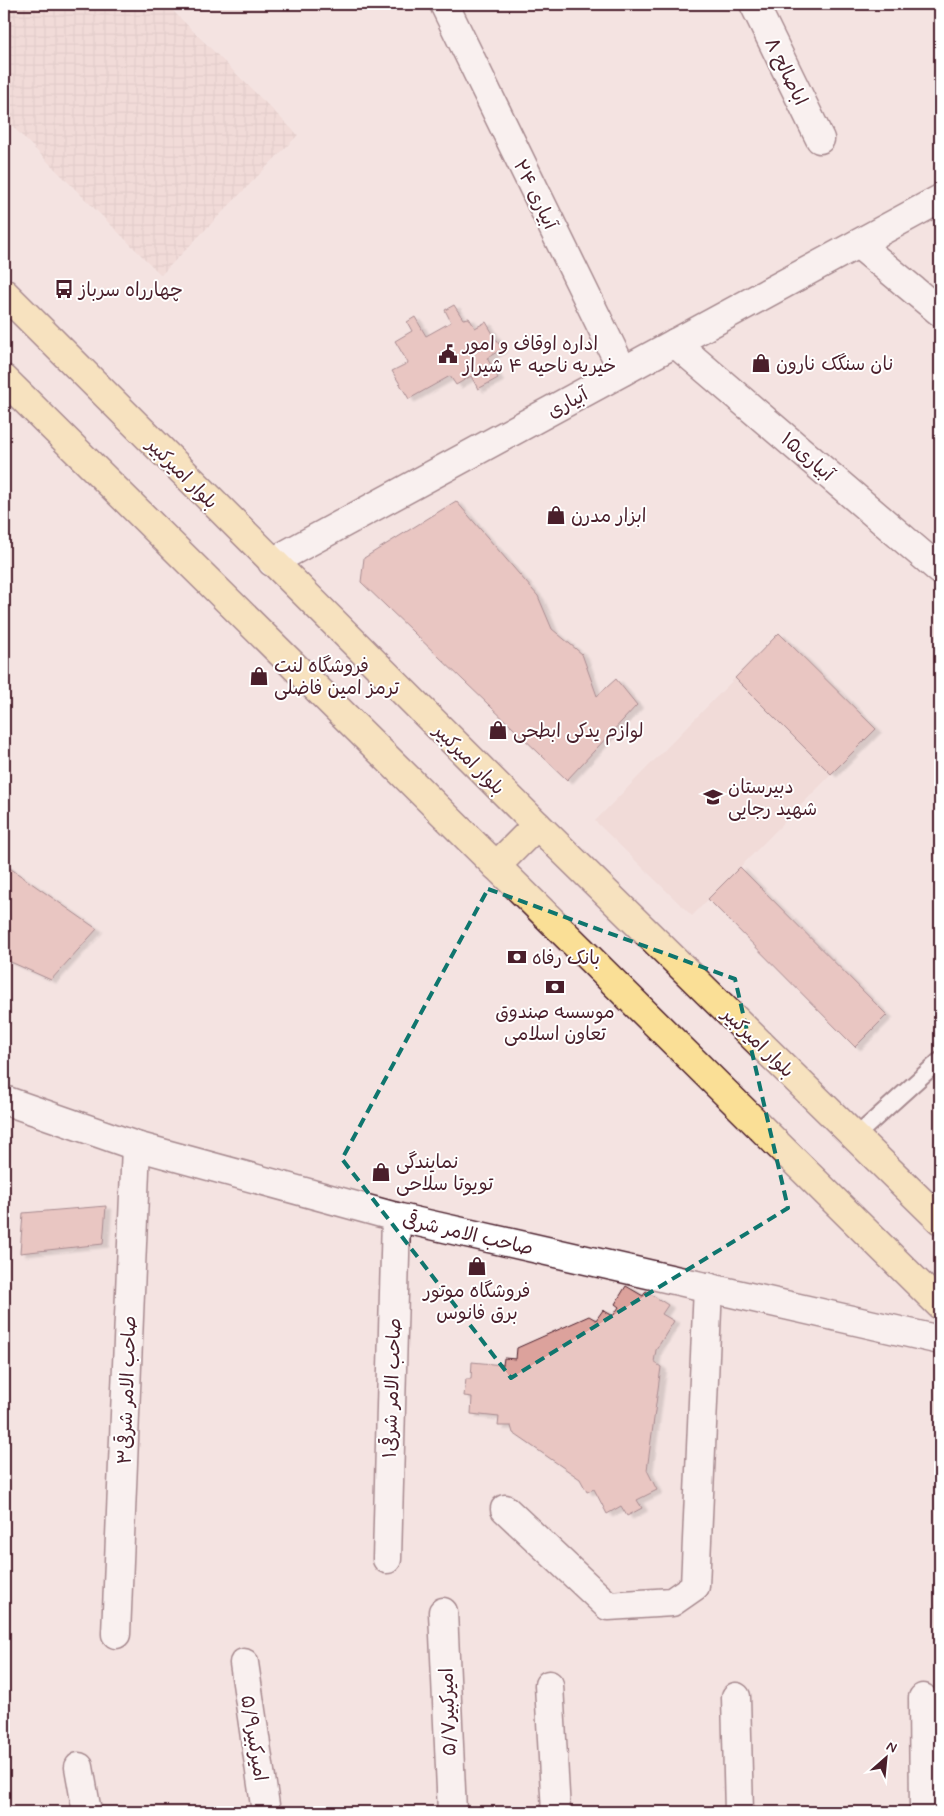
<svg xmlns="http://www.w3.org/2000/svg" width="944" height="1816" font-family="Mynerve,'Playpen Sans Arabic',sans-serif">
  <style>
    .built { fill: #edd0cc }
    .industrial { fill: url(#industrial-grid) }
    .building { fill: #dca29c; stroke: #4a1f2b; filter: url(#shadow) }
    .lines { fill: none; stroke-linecap: round; stroke-linejoin: round }
    .service-casing { stroke: #4a1f2b; stroke-width: 19 }
    .minor-casing { stroke: #4a1f2b; stroke-width: 31 }
    .tertiary-casing { stroke: #4a1f2b; stroke-width: 31 }
    .primary-casing { stroke: #4a1f2b; stroke-width: 31 }
    .service { stroke: #fff; stroke-width: 15 }
    .minor { stroke: #fff; stroke-width: 28 }
    .tertiary { stroke: #fff; stroke-width: 28 }
    .primary { stroke: #fadf96; stroke-width: 28 }
    .marked { fill: none; stroke: #0f766e; stroke-width: 4; stroke-dasharray: 10 6; stroke-linejoin: round }
    .labels { text-anchor: middle; stroke-width: 4; stroke-linejoin: round; paint-order: stroke }
    .street-label { font-size: 19px; fill: #4a1f2b; stroke: #fff }
    .poi-label { font-size: 19px; fill: #4a1f2b; stroke: #fff; text-anchor: start }
  </style>
  <defs>
    <pattern id="industrial-grid" width="8" height="8" patternUnits="userSpaceOnUse" patternTransform="scale(1.25)"><rect width="8" height="8" fill="#edd0cc"/><path d="M0 4h8M4 0v8" fill="none" stroke="#cdb2af"/></pattern>
    <filter id="shadow"><feDropShadow dx="5.5" dy="3" stdDeviation="1" flood-color="#0004"/></filter>
  </defs>
  <rect width="100%" height="100%" fill="#f4e3e1"/>
  <filter id="ink" filterUnits="userSpaceOnUse"><feTurbulence type="fractalNoise" baseFrequency=".02" numOctaves="2"/><feDisplacementMap in="SourceGraphic" scale="10" xChannelSelector="R" yChannelSelector="G"/><feConvolveMatrix kernelMatrix="1 2 1 2 8 2 1 2 1" color-interpolation-filters="sRGB"/></filter>
  <g filter="url(#ink)">
    <path class="built" d="M 779,633 L 876,729 L 692,916 L 595,821 Z"/>
    <path class="industrial" d="M 4,4 L 166,4 L 298,135 L 161,275 L 4,118 Z"/>
    <g class="building">
      <path d="M 454,305 L 463,319 L 469,318 L 475,328 L 486,322 L 502,349 L 487,358 L 498,378 L 478,389 L 471,376 L 456,385 L 450,376 L 409,399 L 392,371 L 408,363 L 395,341 L 412,331 L 407,322 L 415,317 L 426,336 L 451,322 L 445,310 Z"/>
      <path d="M 456,501 L 538,596 L 552,629 L 582,654 L 597,696 L 616,679 L 637,705 L 567,780 L 361,582 L 364,558 Z"/>
      <path d="M 779,633 L 876,729 L 831,774 L 735,678 Z"/>
      <path d="M 4,864 L 97,929 L 51,980 L 4,959 Z"/>
      <path d="M 740,867 L 887,1015 L 855,1047 L 708,899 Z"/>
      <path d="M 106,1206 L 103,1244 L 20,1253 L 23,1213 Z"/>
      <path d="M 626,1286 L 643,1296 L 646,1291 L 668,1305 L 662,1314 L 674,1321 L 656,1350 L 654,1362 L 661,1367 L 647,1470 L 657,1490 L 637,1500 L 642,1508 L 627,1516 L 621,1506 L 607,1514 L 594,1489 L 587,1492 L 580,1479 L 513,1433 L 511,1426 L 498,1426 L 499,1417 L 471,1414 L 472,1397 L 464,1396 L 466,1379 L 471,1379 L 472,1362 L 503,1365 L 504,1358 L 516,1359 L 517,1348 L 589,1316 L 596,1320 L 603,1310 L 613,1316 L 619,1307 L 615,1304 Z"/>
    </g>
    <g class="lines">
      <g class="service-casing">
        <path id="service" d="M 855,1137 L 939,1061"/>
      </g>
      <g class="minor-casing">
        <g id="minor">
          <path d="M 444,4 L 623,371"/>
          <path d="M 754,4 L 820,139"/>
          <path d="M 858,244 L 940,312"/>
          <path d="M 675,343 L 940,570"/>
          <path d="M 505,1509 L 608,1606 L 672,1602 L 695,1586 L 708,1287"/>
          <path d="M 387,1559 L 396,1217"/>
          <path d="M 443,1612 L 452,1812"/>
          <path d="M 116,1634 L 136,1146"/>
          <path d="M 244,1663 L 266,1812"/>
          <path d="M 549,1685 L 556,1812"/>
          <path d="M 736,1697 L 739,1812"/>
          <path d="M 923,1698 L 924,1812"/>
          <path d="M 79,1767 L 87,1812"/>
        </g>
      </g>
      <g class="tertiary-casing">
        <g id="tertiary">
          <path d="M 272,562 L 940,199"/>
          <path d="M 4,1100 L 136,1146 L 396,1217 L 940,1340"/>
        </g>
      </g>
      <g class="primary-casing">
        <g id="primary">
          <path d="M 4,293 L 537,825 L 940,1220"/>
          <path d="M 4,379 L 940,1305"/>
          <path d="M 496,866 L 537,825"/>
        </g>
      </g>
      <use href="#service" class="service"/>
      <use href="#minor" class="minor"/>
      <use href="#tertiary" class="tertiary"/>
      <use href="#primary" class="primary"/>
    </g>
  </g>
  <path d="M0 0H944V1816H0ZM 488,889 L 735,979 L 788,1208 L 511,1378 L 342,1159 Z" fill="#f4e3e1" fill-opacity=".55" fill-rule="evenodd"/>
  <path class="marked" d="M 488,889 L 735,979 L 788,1208 L 511,1378 L 342,1159 Z"/>
  <defs>
    <g id="bus-bare" transform="scale(1.5)"><path d="M-5-6H5V4H4V6H2V4H-2V6H-4V4H-5ZM-3.5-4V0h7V-4ZM-3.5 1.2v1.5H-2V1.2ZM2 1.2v1.5H3.5V1.2Z" fill="#4a1f2b" stroke="#fff" stroke-width="2.5" paint-order="stroke"/></g>
    <g id="civic-bare" transform="scale(1.5)"><path d="M-.6-6.5H3V-4.5H.6V-3L4-1V1h2V6H-6V1h2V-1L-.6-3ZM-1.2 2.5V6h2.4V2.5Z" fill="#4a1f2b" stroke="#fff" stroke-width="2.5" paint-order="stroke"/></g>
    <g id="shop-bare" transform="scale(1.5)"><path d="M-5-2.5h2.3a2.7 3.5 0 0 1 5.4 0H5L5.5 6h-11ZM-1.5-2.5h3a1.5 2.3 0 0 0-3 0Z" fill="#4a1f2b" stroke="#fff" stroke-width="2.5" paint-order="stroke"/></g>
    <g id="school-bare" transform="scale(1.5)"><path d="M0-5L7-2L0 1L-7-2ZM-4 1L0 2.5L4 1V4Q0 6-4 4Z" fill="#4a1f2b" stroke="#fff" stroke-width="2.5" paint-order="stroke"/></g>
    <g id="bank-bare" transform="scale(1.5)"><path d="M-6-4H6V4H-6ZM0-2.3a2.3 2.3 0 1 0 0 4.6a2.3 2.3 0 1 0 0-4.6Z" fill="#4a1f2b" stroke="#fff" stroke-width="2.5" paint-order="stroke"/></g>
  </defs>
  <g fill-rule="evenodd">
    <use href="#bus-bare" x="64" y="289"/>
    <use href="#civic-bare" x="448" y="354"/>
    <use href="#shop-bare" x="761" y="363"/>
    <use href="#shop-bare" x="556" y="515"/>
    <use href="#shop-bare" x="259" y="676"/>
    <use href="#shop-bare" x="498" y="730"/>
    <use href="#school-bare" x="713" y="797"/>
    <use href="#bank-bare" x="517" y="957"/>
    <use href="#bank-bare" x="555" y="987"/>
    <use href="#shop-bare" x="381" y="1172"/>
    <use href="#shop-bare" x="477" y="1266"/>
  </g>
  <g class="labels">
    <g class="street-label">
      <text transform="translate(787 71) rotate(64)" y="7">اباصالح ۸</text>
      <text transform="translate(536 194) rotate(64)" y="7">آبیاری ۲۴</text>
      <text transform="translate(567 402) rotate(-28)" y="7">آبیاری</text>
      <text transform="translate(808 456) rotate(41)" y="7">آبیاری۱۵</text>
      <text transform="translate(183 473) rotate(45)" y="7">بلوار امیرکبیر</text>
      <text transform="translate(470 759) rotate(45)" y="7">بلوار امیرکبیر</text>
      <text transform="translate(759 1042) rotate(44)" y="7">بلوار امیرکبیر</text>
      <text transform="translate(468 1233) rotate(13)" y="7">صاحب الامر شرقی</text>
      <text transform="translate(391 1388) rotate(-88)" y="7">صاحب الامر شرقی۱</text>
      <text transform="translate(126 1390) rotate(-88)" y="7">صاحب الامر شرقی۳</text>
      <text transform="translate(447 1712) rotate(-92)" y="7">امیرکبیر۵/۷</text>
      <text transform="translate(255 1738) rotate(81)" y="7">امیرکبیر۵/۹</text>
    </g>
    <g class="poi-label">
      <text x="79" y="296">چهارراه سرباز</text>
      <text x="463" y="350">اداره اوقاف و امور<tspan x="463" dy="22">خیریه ناحیه ۴ شیراز</tspan></text>
      <text x="776" y="370">نان سنگک نارون</text>
      <text x="571" y="522">ابزار مدرن</text>
      <text x="274" y="672">فروشگاه لنت<tspan x="274" dy="22">ترمز امین فاضلی</tspan></text>
      <text x="513" y="737">لوازم یدکی ابطحی</text>
      <text x="728" y="793">دبیرستان<tspan x="728" dy="22">شهید رجایی</tspan></text>
      <text x="532" y="964">بانک رفاه</text>
      <text x="555" y="1018" text-anchor="middle">موسسه صندوق<tspan x="555" dy="22">تعاون اسلامی</tspan></text>
      <text x="396" y="1168">نمایندگی<tspan x="396" dy="22">تویوتا سلاحی</tspan></text>
      <text x="477" y="1297" text-anchor="middle">فروشگاه موتور<tspan x="477" dy="22">برق فانوس</tspan></text>
    </g>
  </g>
  <rect width="944" height="1816" fill="none" stroke="#fff" stroke-width="20"/>
  <rect x="10" y="10" width="924" height="1796" fill="none" stroke="#4a1f2b" stroke-width="2" filter="url(#ink)"/>
  <g transform="translate(886 1758) rotate(27)" stroke="#ffffff" stroke-width="4" paint-order="stroke">
  <path d="M0-4L9 19L0 12L-9 19Z" fill="#4a1f2b"/>
  <text y="-8" font-size="14" font-weight="bold" text-anchor="middle" fill="#4a1f2b">N</text>
  </g>
</svg>
